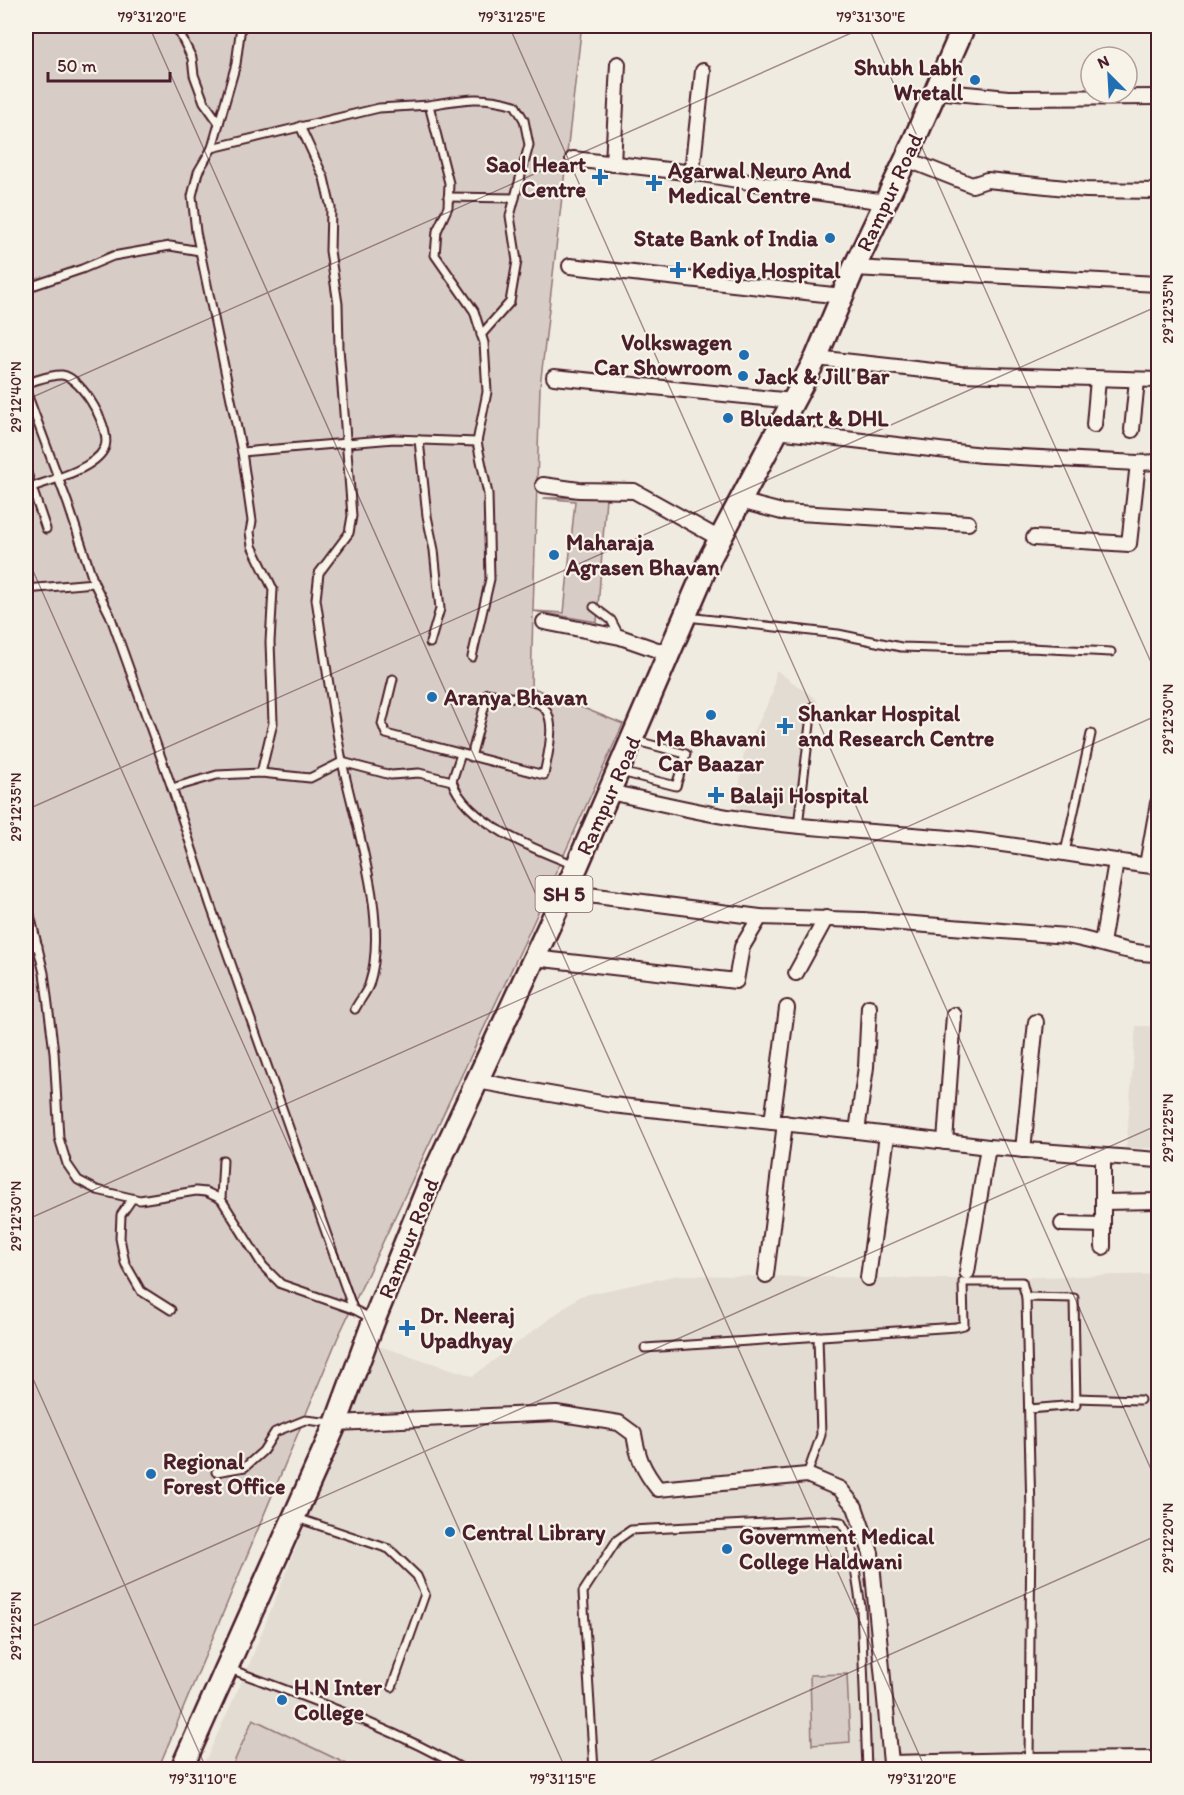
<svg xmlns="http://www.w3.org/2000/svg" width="1184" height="1795" font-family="Itim,sans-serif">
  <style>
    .built { fill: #e3dcd2 }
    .green { fill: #d8cdc6; stroke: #917678; stroke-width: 1.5 }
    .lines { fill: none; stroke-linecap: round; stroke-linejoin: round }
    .lane-casing { stroke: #4a1f2b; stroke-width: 11 }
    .street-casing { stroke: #4a1f2b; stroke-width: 18 }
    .primary-casing { stroke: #4a1f2b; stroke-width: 26 }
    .lane { stroke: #f7f3e8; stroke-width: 7 }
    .street { stroke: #f7f3e8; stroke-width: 14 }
    .primary { stroke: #f7f3e8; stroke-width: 21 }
    .ticks { fill: none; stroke: #4a1f2b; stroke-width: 1.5; stroke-opacity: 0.45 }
    .poi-dot { fill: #1f6fb2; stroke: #f7f3e8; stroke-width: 2 }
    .labels { text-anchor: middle; stroke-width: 4.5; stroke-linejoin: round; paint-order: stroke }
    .shield { fill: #f7f3e8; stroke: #7e5f64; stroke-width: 1.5 }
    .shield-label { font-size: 21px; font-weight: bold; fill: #4a1f2b }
    .poi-label { font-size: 22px; font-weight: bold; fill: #4a1f2b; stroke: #f7f3e8; text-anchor: start }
    .street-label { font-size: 22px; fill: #4a1f2b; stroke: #f7f3e8 }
    .neatline { fill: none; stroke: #4a1f2b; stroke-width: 2 }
    .ticks-label { font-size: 15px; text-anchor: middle; fill: #4a1f2b }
  </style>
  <rect width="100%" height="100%" fill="#f0ebe0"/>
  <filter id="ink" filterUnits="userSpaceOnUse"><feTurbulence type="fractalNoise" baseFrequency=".0167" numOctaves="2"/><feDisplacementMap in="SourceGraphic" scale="12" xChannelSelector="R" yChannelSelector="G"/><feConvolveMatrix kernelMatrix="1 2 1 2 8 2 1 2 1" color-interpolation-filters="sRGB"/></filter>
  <g filter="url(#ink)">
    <g class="built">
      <path d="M 776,670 L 817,700 L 803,821 L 736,811 L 744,752 L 772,695 Z"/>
      <path d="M 1136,1026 L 1158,1026 L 1158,1148 L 1126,1148 Z"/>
      <path d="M 1158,1274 L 1158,1769 L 201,1770 L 248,1667 L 343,1430 L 379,1346 L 473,1376 L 580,1296 L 678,1275 L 953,1279 Z"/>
    </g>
    <g class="green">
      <path d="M 26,26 L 570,26 L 581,32 L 540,387 L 533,611 L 564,613 L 575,501 L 543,498 L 606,497 L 597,622 L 533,611 L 531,687 L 623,724 L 525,941 L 338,1337 L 158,1769 L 26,1770 Z"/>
      <path d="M 847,1674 L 850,1742 L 812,1745 L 810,1675 Z"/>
      <path d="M 253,1719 L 357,1769 L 231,1769 Z"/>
    </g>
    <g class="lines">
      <g class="lane-casing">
        <g id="lane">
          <path d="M 176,26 L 192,58 L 194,75 L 204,102 L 219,123"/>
          <path d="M 241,26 L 236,64 L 212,148 L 198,172 L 192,196 L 196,232 L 242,452 L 252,521 L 250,532 L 252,546 L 273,589 L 270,642 L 273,723 L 261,773"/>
          <path d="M 429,105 C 463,99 482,95 515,105 L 524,120 L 529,145 L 510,216 L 517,261 L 510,302 L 481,335"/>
          <path d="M 300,126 L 324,178 L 331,208 L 330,251 L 338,304 L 339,348 L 352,516 L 349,533 L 319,573 L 316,599 C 324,653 332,708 342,761 C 355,826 390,921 369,985 C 366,993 359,1001 355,1009"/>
          <path d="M 212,148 L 379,108 L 429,105 L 449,183 L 448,207 L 437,231 L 435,255 L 474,311 L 484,343 L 487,392 L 477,442 L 488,494 L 490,579 L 472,657"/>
          <path d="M 448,197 L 515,198"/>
          <path d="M 26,288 L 82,269 L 113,256 L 170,246 L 200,251"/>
          <path d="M 26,383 C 36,381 51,374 62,375 C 82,377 114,433 104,449 C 94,469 52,480 32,487"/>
          <path d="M 26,391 L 68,504 L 94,583 L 110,615 L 172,788 L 210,904 L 353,1309 L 372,1319"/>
          <path d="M 419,440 L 427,516 L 434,550 L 440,609 L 430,643"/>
          <path d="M 242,452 L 394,439 L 477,442"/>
          <path d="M 26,470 L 46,529"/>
          <path d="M 26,589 L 94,583"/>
          <path d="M 594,607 L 611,620 L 620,637"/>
          <path d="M 687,617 L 838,634 L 901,647 L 967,649 L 1030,648 L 1111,652"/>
          <path d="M 393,679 L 382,724 L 386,734 L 544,775 C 547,757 560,715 539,704 C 530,699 500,696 488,693 L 471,757"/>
          <path d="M 621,772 L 676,786 L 686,754 L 633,740"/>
          <path d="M 452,781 L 461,754"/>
          <path d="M 172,788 L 217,775 L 261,773 L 310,778 L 342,762 L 391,775 L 419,773 L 452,781 C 466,823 536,850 575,865"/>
          <path d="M 798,826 L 812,707"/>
          <path d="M 1065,852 L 1091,734"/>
          <path d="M 26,898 L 44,973 L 54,1052 L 59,1138 L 67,1164 L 78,1180 L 97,1190 L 140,1200 L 196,1191 L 206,1192 L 221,1199 L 263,1266 L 281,1284 L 353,1309"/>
          <path d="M 26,948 L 38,946"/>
          <path d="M 132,1199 L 121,1215 L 120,1238 L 125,1263 L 141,1291 L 171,1310"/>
          <path d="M 221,1199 L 223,1160"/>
          <path d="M 1026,1297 L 1074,1298 L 1076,1405 L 1029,1409"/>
          <path d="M 645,1348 L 956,1327 L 964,1325 L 963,1282 L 1022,1282 L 1026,1297 L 1031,1513 L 1029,1760"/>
          <path d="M 1076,1398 L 1140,1400"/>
          <path d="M 216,1472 L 245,1467 L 263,1451 L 275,1432 L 305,1420 L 333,1423"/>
          <path d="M 807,1475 L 821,1435 L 818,1336"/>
          <path d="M 297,1518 L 389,1549 L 417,1576 L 425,1594 L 392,1687"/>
          <path d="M 230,1669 C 309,1699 391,1727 465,1770"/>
          <path d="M 594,1770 L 583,1592 L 617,1540 L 631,1530 L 824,1520 L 841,1522 L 850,1537 L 861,1607 L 867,1770"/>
        </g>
      </g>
      <g class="street-casing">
        <g id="street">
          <path d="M 935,91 L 1008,98 L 1158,97"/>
          <path d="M 573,159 L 702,174 L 772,186 L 886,202"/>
          <path d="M 906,159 L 972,185 L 987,180 L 1086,190 L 1158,191"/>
          <path d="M 613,164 L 618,64"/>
          <path d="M 692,172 L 703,71"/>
          <path d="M 570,266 L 842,296"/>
          <path d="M 854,268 L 1158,284"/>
          <path d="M 816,358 L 960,374 L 1158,380"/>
          <path d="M 554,377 L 793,401"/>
          <path d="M 1094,425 L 1098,379"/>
          <path d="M 1132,430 L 1137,380"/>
          <path d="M 777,431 L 982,455 L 1138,463 L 1158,462"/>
          <path d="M 543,485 L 579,490 L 634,491 L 720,539"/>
          <path d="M 740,501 L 782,512 L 968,523"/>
          <path d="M 1034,538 L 1129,544 L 1138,463"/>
          <path d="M 544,622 L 620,637 L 669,654"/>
          <path d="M 610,792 C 651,801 692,811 734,818 C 812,830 891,832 970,840 C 1033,847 1095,859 1158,867"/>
          <path d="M 1147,865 L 1158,803"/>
          <path d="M 565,892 L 760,917 L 863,920 L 1067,936 C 1098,941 1127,954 1158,954"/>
          <path d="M 1102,943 L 1116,862"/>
          <path d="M 534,958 L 736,981 L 742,947 L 760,917"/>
          <path d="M 796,973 L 826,918"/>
          <path d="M 477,1081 L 612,1105 L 857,1131 L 988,1147 L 1158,1160"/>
          <path d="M 772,1122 L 787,1008"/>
          <path d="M 857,1131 L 866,1067 L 869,1007"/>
          <path d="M 945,1142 L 954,1015"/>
          <path d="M 1023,1150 L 1036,1022"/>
          <path d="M 1103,1156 L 1103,1247"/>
          <path d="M 1103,1202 L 1158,1201"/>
          <path d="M 1062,1224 L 1103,1225"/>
          <path d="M 967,1272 L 988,1147"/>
          <path d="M 766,1275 L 785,1123"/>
          <path d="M 868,1278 L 887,1135"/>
          <path d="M 336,1423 L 556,1413 L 619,1423 L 634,1434 C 638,1458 643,1470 658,1489 L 807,1475 L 840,1489 L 855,1507 L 871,1553 L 891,1763 L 1029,1760 L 1158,1759"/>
        </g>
      </g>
      <g class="primary-casing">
        <path id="primary" d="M 181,1770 L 336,1423 L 374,1320 L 430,1182 L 577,866 L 711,556 L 816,358 L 854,268 L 906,159 L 964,26"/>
      </g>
      <use href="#lane" class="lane"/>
      <use href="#street" class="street"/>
      <use href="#primary" class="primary"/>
    </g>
  </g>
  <path class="ticks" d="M 149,26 L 926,1770M 509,26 L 1158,1485M 868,26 L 1158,678M 26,400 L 867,26M 26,555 L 566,1770M 26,810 L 1158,306M 26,1220 L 1158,715M 26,1363 L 207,1770M 26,1629 L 1158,1125M 631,1770 L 1158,1535"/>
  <g class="poi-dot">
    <circle cx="975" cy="80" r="6"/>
    <path d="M597 168h6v6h6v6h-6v6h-6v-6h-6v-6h6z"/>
    <path d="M651 174h6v6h6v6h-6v6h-6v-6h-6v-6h6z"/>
    <circle cx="830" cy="238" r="6"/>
    <path d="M675 261h6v6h6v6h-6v6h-6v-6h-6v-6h6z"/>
    <circle cx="744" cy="355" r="6"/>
    <circle cx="743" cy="376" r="6"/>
    <circle cx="728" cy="418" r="6"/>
    <circle cx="554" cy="555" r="6"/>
    <circle cx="432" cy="697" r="6"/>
    <circle cx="711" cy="715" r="6"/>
    <path d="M782 717h6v6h6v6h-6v6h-6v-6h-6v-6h6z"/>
    <path d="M713 786h6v6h6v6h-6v6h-6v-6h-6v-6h6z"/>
    <path d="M404 1319h6v6h6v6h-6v6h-6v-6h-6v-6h6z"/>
    <circle cx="151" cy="1474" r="6"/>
    <circle cx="450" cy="1532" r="6"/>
    <circle cx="727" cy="1549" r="6"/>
    <circle cx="282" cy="1700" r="6"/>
  </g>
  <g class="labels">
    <rect class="shield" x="535.5" y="876" width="57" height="36" rx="4.5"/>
    <g class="shield-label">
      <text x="564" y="901">SH 5</text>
    </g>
    <g class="poi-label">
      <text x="963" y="75" text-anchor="end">Shubh Labh<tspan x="963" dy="25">Wretall</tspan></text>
      <text x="586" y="172" text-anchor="end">Saol Heart<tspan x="586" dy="25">Centre</tspan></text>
      <text x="668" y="178">Agarwal Neuro And<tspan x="668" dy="25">Medical Centre</tspan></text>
      <text x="818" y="246" text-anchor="end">State Bank of India</text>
      <text x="692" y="278">Kediya Hospital</text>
      <text x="732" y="350" text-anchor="end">Volkswagen<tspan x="732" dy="25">Car Showroom</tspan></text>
      <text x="755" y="384">Jack &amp; Jill Bar</text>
      <text x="740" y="426">Bluedart &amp; DHL</text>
      <text x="566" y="550">Maharaja<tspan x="566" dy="25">Agrasen Bhavan</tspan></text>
      <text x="444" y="705">Aranya Bhavan</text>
      <text x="798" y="721">Shankar Hospital<tspan x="798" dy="25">and Research Centre</tspan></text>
      <text x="711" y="746" text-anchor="middle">Ma Bhavani<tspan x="711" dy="25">Car Baazar</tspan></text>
      <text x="730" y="803">Balaji Hospital</text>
      <text x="420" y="1323">Dr. Neeraj<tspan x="420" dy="25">Upadhyay</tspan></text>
      <text x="163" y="1469">Regional<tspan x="163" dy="25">Forest Office</tspan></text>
      <text x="462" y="1540">Central Library</text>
      <text x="739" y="1544">Government Medical<tspan x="739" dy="25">College Haldwani</tspan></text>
      <text x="294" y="1695">H N Inter<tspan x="294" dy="25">College</tspan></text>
    </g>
    <g class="street-label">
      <text transform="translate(889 192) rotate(-65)" y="8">Rampur Road</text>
      <text transform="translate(608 795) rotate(-66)" y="8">Rampur Road</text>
      <text transform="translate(408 1238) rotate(-68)" y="8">Rampur Road</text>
    </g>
  </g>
  <rect width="1184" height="1795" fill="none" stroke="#f7f3e8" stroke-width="66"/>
  <g transform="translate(1109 75) rotate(336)"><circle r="28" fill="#f7f3e8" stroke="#b29e9c" stroke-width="1.5"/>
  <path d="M0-4.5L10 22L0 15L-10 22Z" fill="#1f6fb2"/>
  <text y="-9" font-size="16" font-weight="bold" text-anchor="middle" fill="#4a1f2b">N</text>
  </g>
  <path d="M48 72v9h122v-9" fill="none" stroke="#4a1f2b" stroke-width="3"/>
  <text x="57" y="72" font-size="18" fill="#4a1f2b" stroke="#f7f3e8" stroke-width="4.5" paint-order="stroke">50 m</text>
  <rect x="33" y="33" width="1118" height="1729" class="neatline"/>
  <g class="ticks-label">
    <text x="152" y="22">79°31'20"E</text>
    <text x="512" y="22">79°31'25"E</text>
    <text x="871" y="22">79°31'30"E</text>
    <text transform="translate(1168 309) rotate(-90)" y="5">29°12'35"N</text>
    <text transform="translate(16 397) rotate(-90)" y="5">29°12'40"N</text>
    <text transform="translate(1168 719) rotate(-90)" y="5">29°12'30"N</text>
    <text transform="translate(16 807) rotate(-90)" y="5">29°12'35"N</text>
    <text transform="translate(1168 1128) rotate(-90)" y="5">29°12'25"N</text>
    <text transform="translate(16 1216) rotate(-90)" y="5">29°12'30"N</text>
    <text transform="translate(1168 1538) rotate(-90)" y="5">29°12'20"N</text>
    <text transform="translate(16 1626) rotate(-90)" y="5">29°12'25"N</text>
    <text x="203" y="1784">79°31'10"E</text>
    <text x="563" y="1784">79°31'15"E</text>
    <text x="922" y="1784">79°31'20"E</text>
  </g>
</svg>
